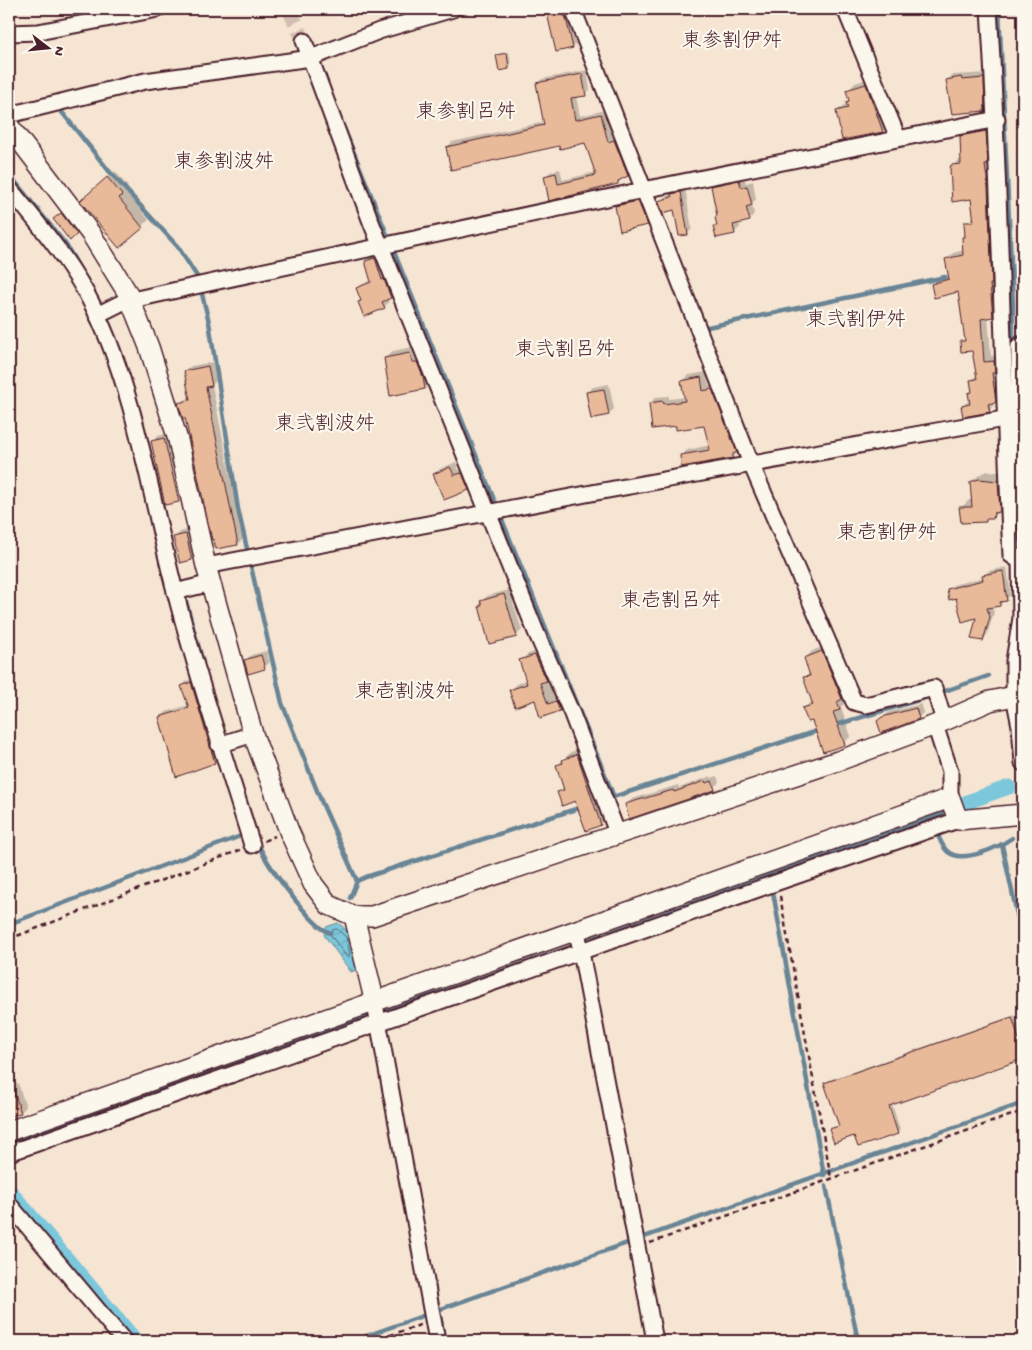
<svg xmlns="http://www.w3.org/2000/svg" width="1032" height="1350" font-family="'Gochi Hand','Klee One',sans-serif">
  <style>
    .water { fill: url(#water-waves); stroke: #678495 }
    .shadow { fill: #0003 }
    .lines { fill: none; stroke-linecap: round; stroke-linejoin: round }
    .shore { stroke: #5e6271; stroke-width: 1 }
    .stream { stroke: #678495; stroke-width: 4.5 }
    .canal { stroke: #7bc7db; stroke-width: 15 }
    .building { fill: #e9ba99; stroke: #4a1f2b }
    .minor-tunnel { stroke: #d4bdb1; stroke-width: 15; stroke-dasharray: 15 8; stroke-linecap: butt }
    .minor-casing { stroke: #4a1f2b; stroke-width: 19 }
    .tertiary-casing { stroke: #4a1f2b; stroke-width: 22 }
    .path { stroke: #4a1f2b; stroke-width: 2.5; stroke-dasharray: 5 4; stroke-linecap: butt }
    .minor { stroke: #fbf7ec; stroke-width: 15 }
    .tertiary { stroke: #fbf7ec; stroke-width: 19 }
    .labels { text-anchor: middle; stroke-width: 4.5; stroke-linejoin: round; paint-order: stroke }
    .neighbourhood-label { font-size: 20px; fill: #4a1f2b; stroke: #fbf7ec }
  </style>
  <defs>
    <pattern id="water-waves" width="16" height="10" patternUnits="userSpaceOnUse" patternTransform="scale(1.25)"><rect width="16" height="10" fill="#7bc7db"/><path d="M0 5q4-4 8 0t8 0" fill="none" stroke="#6caabc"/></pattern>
  </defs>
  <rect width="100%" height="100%" fill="#f6e5d3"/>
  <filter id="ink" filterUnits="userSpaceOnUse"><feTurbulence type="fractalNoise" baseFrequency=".02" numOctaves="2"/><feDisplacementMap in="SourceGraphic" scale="10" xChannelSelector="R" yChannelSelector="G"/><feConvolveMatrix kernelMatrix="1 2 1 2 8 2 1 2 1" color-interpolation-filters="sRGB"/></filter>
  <g filter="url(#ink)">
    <path class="water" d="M 338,923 C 354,933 355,952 359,969 L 351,972 L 324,935 L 326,927 Z"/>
    <g class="shadow">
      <path d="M 539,9 L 569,9 L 578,42 L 573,47 L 557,51 L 548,14 L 540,16 Z"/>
      <path d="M 509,52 L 511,66 L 509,68 L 497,55 Z"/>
      <path d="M 587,70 L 590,90 L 585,94 L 576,96 L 580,116 L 605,110 L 613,138 L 619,136 L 632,170 L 618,183 L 550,199 L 545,177 L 550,172 L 560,169 L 563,180 L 596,172 L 586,142 L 560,144 L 447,147 L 452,142 L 544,122 L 537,83 L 542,79 Z"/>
      <path d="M 989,73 L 990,104 L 985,109 L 947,80 L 953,75 Z"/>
      <path d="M 874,77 L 890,123 L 883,131 L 837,111 L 850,100 L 848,91 L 855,83 Z"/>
      <path d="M 993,125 L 999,308 L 988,316 L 991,356 L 1001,354 L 1002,394 L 989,411 L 963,406 L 970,399 L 969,393 L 973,389 L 971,381 L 977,375 L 973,350 L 962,342 L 966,338 L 959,291 L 932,284 L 939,277 L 949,275 L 946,260 L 953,253 L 964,250 L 965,223 L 975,216 L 972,198 L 952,166 L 962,158 L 961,137 L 968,130 Z"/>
      <path d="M 115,171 L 128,187 L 125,190 L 149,220 L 119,246 L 88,194 Z"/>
      <path d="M 744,176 L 746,183 L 753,181 L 756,199 L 752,203 L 754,214 L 749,220 L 739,222 L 740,227 L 734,233 L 715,227 L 718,224 L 718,215 L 712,186 L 718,181 Z"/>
      <path d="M 685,188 L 692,229 L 687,234 L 675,209 L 660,201 L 677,189 Z"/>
      <path d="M 644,196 L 652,219 L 647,224 L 616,206 L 622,201 Z"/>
      <path d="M 67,208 L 82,228 L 76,234 L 54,219 Z"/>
      <path d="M 380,254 L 395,292 L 387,298 L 389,302 L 384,307 L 365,315 L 357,288 L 371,280 L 366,261 L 371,256 Z"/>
      <path d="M 417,346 L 432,381 L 424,388 L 385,358 L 393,351 Z"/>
      <path d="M 213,362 L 217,380 L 212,385 L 243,539 L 238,544 L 180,403 L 190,397 L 185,371 L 191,366 Z"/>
      <path d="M 706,372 L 709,386 L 718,384 L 739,451 L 733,457 L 681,456 L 687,450 L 710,445 L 705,425 L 677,424 L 650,403 L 656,397 L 669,396 L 669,399 L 686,397 L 683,381 L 689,375 Z"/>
      <path d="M 609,384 L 614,409 L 608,414 L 587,393 L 593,387 Z"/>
      <path d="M 169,433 L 183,495 L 178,501 L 153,441 L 158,436 Z"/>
      <path d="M 456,462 L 459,470 L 467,468 L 473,484 L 468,489 L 434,474 L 440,469 Z"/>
      <path d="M 988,471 L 1006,473 L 1008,503 L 992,517 L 986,520 L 961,508 L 969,500 L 973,499 L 971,482 L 980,474 Z"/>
      <path d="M 191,529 L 197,554 L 192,559 L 175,537 L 180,532 Z"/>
      <path d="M 1007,567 L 1011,595 L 1000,604 L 992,606 L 994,612 L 987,635 L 982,640 L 978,616 L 948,590 L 953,585 L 984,577 L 988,571 Z"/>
      <path d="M 509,590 L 522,630 L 516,636 L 483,604 L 482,601 L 487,596 Z"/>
      <path d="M 829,644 L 846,701 L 841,707 L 851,736 L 844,743 L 812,719 L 804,708 L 813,700 L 805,678 L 810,672 L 805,659 L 812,651 Z"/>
      <path d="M 542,649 L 554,673 L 548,679 L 555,698 L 563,694 L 567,703 L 560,710 L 541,716 L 536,698 L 511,690 L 518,683 L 527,680 L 520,661 L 528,654 Z"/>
      <path d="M 266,651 L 270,662 L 264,668 L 245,661 L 251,655 Z"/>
      <path d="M 197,677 L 220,756 L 214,762 L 160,718 L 166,712 L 189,705 L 182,686 L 188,680 Z"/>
      <path d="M 921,704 L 924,712 L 918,718 L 879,722 L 889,712 Z"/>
      <path d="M 585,747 L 608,816 L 601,824 L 576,800 L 558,793 L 564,786 L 557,766 L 571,752 Z"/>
      <path d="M 711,776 L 711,778 L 717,776 L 719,782 L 714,787 L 626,805 L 632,799 L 678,785 L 679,788 Z"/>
      <path d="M 1015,1015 L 1023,1040 L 1023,1058 L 892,1104 L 900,1130 L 897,1133 L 855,1135 L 831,1130 L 840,1125 L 826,1083 L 829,1080 Z"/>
      <path d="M 18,1083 L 26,1107 L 21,1112 L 9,1116 L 9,1086 Z"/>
    </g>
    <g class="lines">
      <path class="shore" d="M 337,929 L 346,937 L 350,954 L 348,957 L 346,956 L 330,934 L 331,931 Z"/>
      <g class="stream">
        <path d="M 999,9 L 1013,305 L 1012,368"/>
        <path d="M 61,111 L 109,171 L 178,247 L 198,278 L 209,322 L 238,509 L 282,703 L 322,803 L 357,881"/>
        <path d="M 344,128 L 614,797"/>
        <path d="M 9,174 L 66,245 L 80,269"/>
        <path d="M 703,328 L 945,277"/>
        <path d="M 1012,339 L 1023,336"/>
        <path d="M 184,594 L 203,663"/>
        <path d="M 832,726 L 922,699 L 988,676"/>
        <path d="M 613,797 L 820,730"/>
        <path d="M 936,831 C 939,837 942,847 948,852 C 963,864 999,847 1012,838"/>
        <path d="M 258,843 C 264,862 312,927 330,933"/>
        <path d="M 1002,845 L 1023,942"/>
        <path d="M 773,892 L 824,1175"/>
        <path d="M 350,898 L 357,881 L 366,877 L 582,807"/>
        <path d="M 9,924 L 246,834"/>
        <path d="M 583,942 L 942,814"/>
        <path d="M 9,1143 L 576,945"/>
        <path d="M 826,1186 L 858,1341"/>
        <path d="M 434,1286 L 445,1341"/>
        <path d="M 438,1310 L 1023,1103"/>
        <path d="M 352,1341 L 425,1315"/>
      </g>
      <g class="canal">
        <path d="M 967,802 L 1009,787"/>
        <path d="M 9,1190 L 136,1341"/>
      </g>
    </g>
    <g class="building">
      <path d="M 546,9 L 562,9 L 563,15 L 566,18 L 573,48 L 556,52 Z"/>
      <path d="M 507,53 L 509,69 L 499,71 L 496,55 Z"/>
      <path d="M 582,74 L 586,96 L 571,98 L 575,120 L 601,114 L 608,142 L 614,140 L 628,176 L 618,181 L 618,184 L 549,201 L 544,176 L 556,173 L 558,184 L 596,175 L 585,143 L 560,149 L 559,146 L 451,170 L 446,147 L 544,125 L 536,83 Z"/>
      <path d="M 961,77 L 962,80 L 984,78 L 985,111 L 952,114 L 946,80 Z"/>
      <path d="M 866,84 L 883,132 L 842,140 L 836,111 L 848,108 L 846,102 L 849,101 L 846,90 Z"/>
      <path d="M 986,131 L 988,165 L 985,165 L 988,188 L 992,284 L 990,284 L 993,317 L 981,319 L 984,362 L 994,361 L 995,373 L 992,373 L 996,402 L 988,404 L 990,412 L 963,417 L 961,406 L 970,404 L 968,393 L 972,392 L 970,380 L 977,379 L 972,351 L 961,352 L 960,341 L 965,341 L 958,292 L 934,298 L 931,284 L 949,279 L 945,259 L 963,255 L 962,237 L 965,237 L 964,222 L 974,222 L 971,199 L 952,202 L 950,168 L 951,165 L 961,164 L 960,136 Z"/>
      <path d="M 107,177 L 122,195 L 119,198 L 143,228 L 119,248 L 80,201 Z"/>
      <path d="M 739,180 L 741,187 L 747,186 L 752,205 L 746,207 L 750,221 L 733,225 L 735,234 L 716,238 L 713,226 L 717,226 L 715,217 L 717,216 L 711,186 Z"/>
      <path d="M 681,192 L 688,235 L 679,236 L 674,210 L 663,213 L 658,201 L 672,197 L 671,194 Z"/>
      <path d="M 638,201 L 648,225 L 620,231 L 615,206 Z"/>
      <path d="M 61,213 L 77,234 L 70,241 L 53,219 Z"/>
      <path d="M 375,258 L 382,280 L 384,279 L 391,298 L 382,302 L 385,308 L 364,317 L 358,302 L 361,301 L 356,288 L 371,282 L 365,261 Z"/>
      <path d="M 410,353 L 412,362 L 417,362 L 423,377 L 425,389 L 390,396 L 384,358 Z"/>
      <path d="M 208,366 L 212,386 L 206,387 L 238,545 L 216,549 L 214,540 L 212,540 L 185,418 L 183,419 L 178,403 L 190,400 L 184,371 Z"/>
      <path d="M 701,377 L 703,391 L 712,389 L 737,452 L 733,454 L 733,458 L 681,467 L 680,455 L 710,450 L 704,426 L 676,430 L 676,426 L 652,429 L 649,403 L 663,401 L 664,404 L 685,401 L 681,381 Z"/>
      <path d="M 604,389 L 609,415 L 591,419 L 586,392 Z"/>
      <path d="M 164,438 L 179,502 L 165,505 L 151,441 Z"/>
      <path d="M 450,467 L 454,475 L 462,473 L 469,490 L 444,500 L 433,474 Z"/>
      <path d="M 979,479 L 998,481 L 1000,512 L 994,513 L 993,519 L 986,519 L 986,522 L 961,523 L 959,507 L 972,507 L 970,482 Z"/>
      <path d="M 186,534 L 192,560 L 180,563 L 173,537 Z"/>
      <path d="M 1003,571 L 1007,601 L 1000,602 L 1000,606 L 987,608 L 990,617 L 983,641 L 971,639 L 976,618 L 962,622 L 956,598 L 949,600 L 947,589 L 983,580 L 982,575 Z"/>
      <path d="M 504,594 L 517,637 L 489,644 L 479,606 L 482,605 L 480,601 Z"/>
      <path d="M 822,651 L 842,699 L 837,702 L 840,710 L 833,712 L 845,745 L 823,752 L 812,721 L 808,722 L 802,708 L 813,705 L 803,677 L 810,676 L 804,658 Z"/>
      <path d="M 261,655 L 265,669 L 248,674 L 244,660 Z"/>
      <path d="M 535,655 L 547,681 L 540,683 L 548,704 L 556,701 L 560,711 L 540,718 L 535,700 L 515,707 L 509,690 L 527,684 L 519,660 Z"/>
      <path d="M 191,682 L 215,763 L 176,777 L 159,717 L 189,708 L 181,686 Z"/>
      <path d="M 916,708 L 919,719 L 881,733 L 877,721 L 882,717 Z"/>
      <path d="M 577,754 L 601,825 L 586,831 L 575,801 L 562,806 L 557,792 L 564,790 L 556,765 L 563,763 L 562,760 Z"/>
      <path d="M 705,781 L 706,783 L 712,781 L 715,790 L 629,819 L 625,804 L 673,790 L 674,792 Z"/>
      <path d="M 1012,1017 L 1023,1052 L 1023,1059 L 889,1106 L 898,1134 L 858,1147 L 854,1136 L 834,1143 L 829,1129 L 839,1126 L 824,1083 Z"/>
      <path d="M 9,1082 L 11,1082 L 21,1113 L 9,1117 Z"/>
    </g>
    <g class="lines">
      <path class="minor-tunnel" d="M 289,9 L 304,41"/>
      <g class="minor-casing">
        <g id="minor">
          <path d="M 573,9 L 752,466 L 854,702 L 866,705 L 934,688 L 944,721"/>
          <path d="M 845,9 L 898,138"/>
          <path d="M 989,9 C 1001,191 1002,373 1011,555 L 1020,561"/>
          <path d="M 9,33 L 38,32 L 158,9"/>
          <path d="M 304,41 L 371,222 L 536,632 L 572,714 L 618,835"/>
          <path d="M 9,115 L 145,81 L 311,58 L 379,31 L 453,9"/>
          <path d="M 9,188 C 40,226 72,263 94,308 C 136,393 151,500 175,591 C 197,677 226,760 252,845"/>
          <path d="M 97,315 L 123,302 L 195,286 L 653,188 L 997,119"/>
          <path d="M 1019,346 L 1019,416 L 1023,515"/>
          <path d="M 1023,556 L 1020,561 L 1021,618 L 1014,661 L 1014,696 L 1020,726 L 1023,763"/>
          <path d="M 206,566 L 597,492 L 1004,419"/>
          <path d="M 175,592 L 211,583"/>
          <path d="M 935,725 L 950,771 L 950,798"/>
          <path d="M 219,745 L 253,734"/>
          <path d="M 577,931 L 655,1341"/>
          <path d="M 374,999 L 437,1341"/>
          <path d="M 9,1153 L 778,882 L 958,820"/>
          <path d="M 9,1204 L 124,1341"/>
        </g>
      </g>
      <g class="tertiary-casing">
        <g id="tertiary">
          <path d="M 9,126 L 91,234 L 127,292 L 149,347 L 178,440 L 206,566 L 253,734 L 289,831 L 313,884 L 329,905 L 354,916 L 374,999"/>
          <path d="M 354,916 L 372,916 L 838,761 L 935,725 L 990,701 L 1014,696 L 1023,696"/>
          <path d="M 9,1131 C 322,1018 636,908 950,798 L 958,820 L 1023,814"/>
        </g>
      </g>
      <g class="path">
        <path d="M 264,841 L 275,836"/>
        <path d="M 780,896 L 831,1178"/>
        <path d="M 9,939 L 240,850"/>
        <path d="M 650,1243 L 1023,1111"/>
        <path d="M 373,1341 L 420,1325"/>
      </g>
      <use href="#minor" class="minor"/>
      <use href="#tertiary" class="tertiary"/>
    </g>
  </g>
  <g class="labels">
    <g class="neighbourhood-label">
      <text x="732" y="46">東参割伊舛</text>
      <text x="466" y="117">東参割呂舛</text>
      <text x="224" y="167">東参割波舛</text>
      <text x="856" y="325">東弐割伊舛</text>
      <text x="565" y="355">東弐割呂舛</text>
      <text x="325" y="429">東弐割波舛</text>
      <text x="887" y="538">東壱割伊舛</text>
      <text x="671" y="606">東壱割呂舛</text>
      <text x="405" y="697">東壱割波舛</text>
    </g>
  </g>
  <rect width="1032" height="1350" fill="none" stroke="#fbf7ec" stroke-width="30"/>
  <rect x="15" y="15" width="1002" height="1320" fill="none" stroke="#4a1f2b" stroke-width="2" filter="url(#ink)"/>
  <g transform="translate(48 48) rotate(106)" stroke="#fbf7ec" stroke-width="4" paint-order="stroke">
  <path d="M0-4L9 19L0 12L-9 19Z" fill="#4a1f2b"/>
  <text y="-8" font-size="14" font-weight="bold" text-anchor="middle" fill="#4a1f2b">N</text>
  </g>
</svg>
